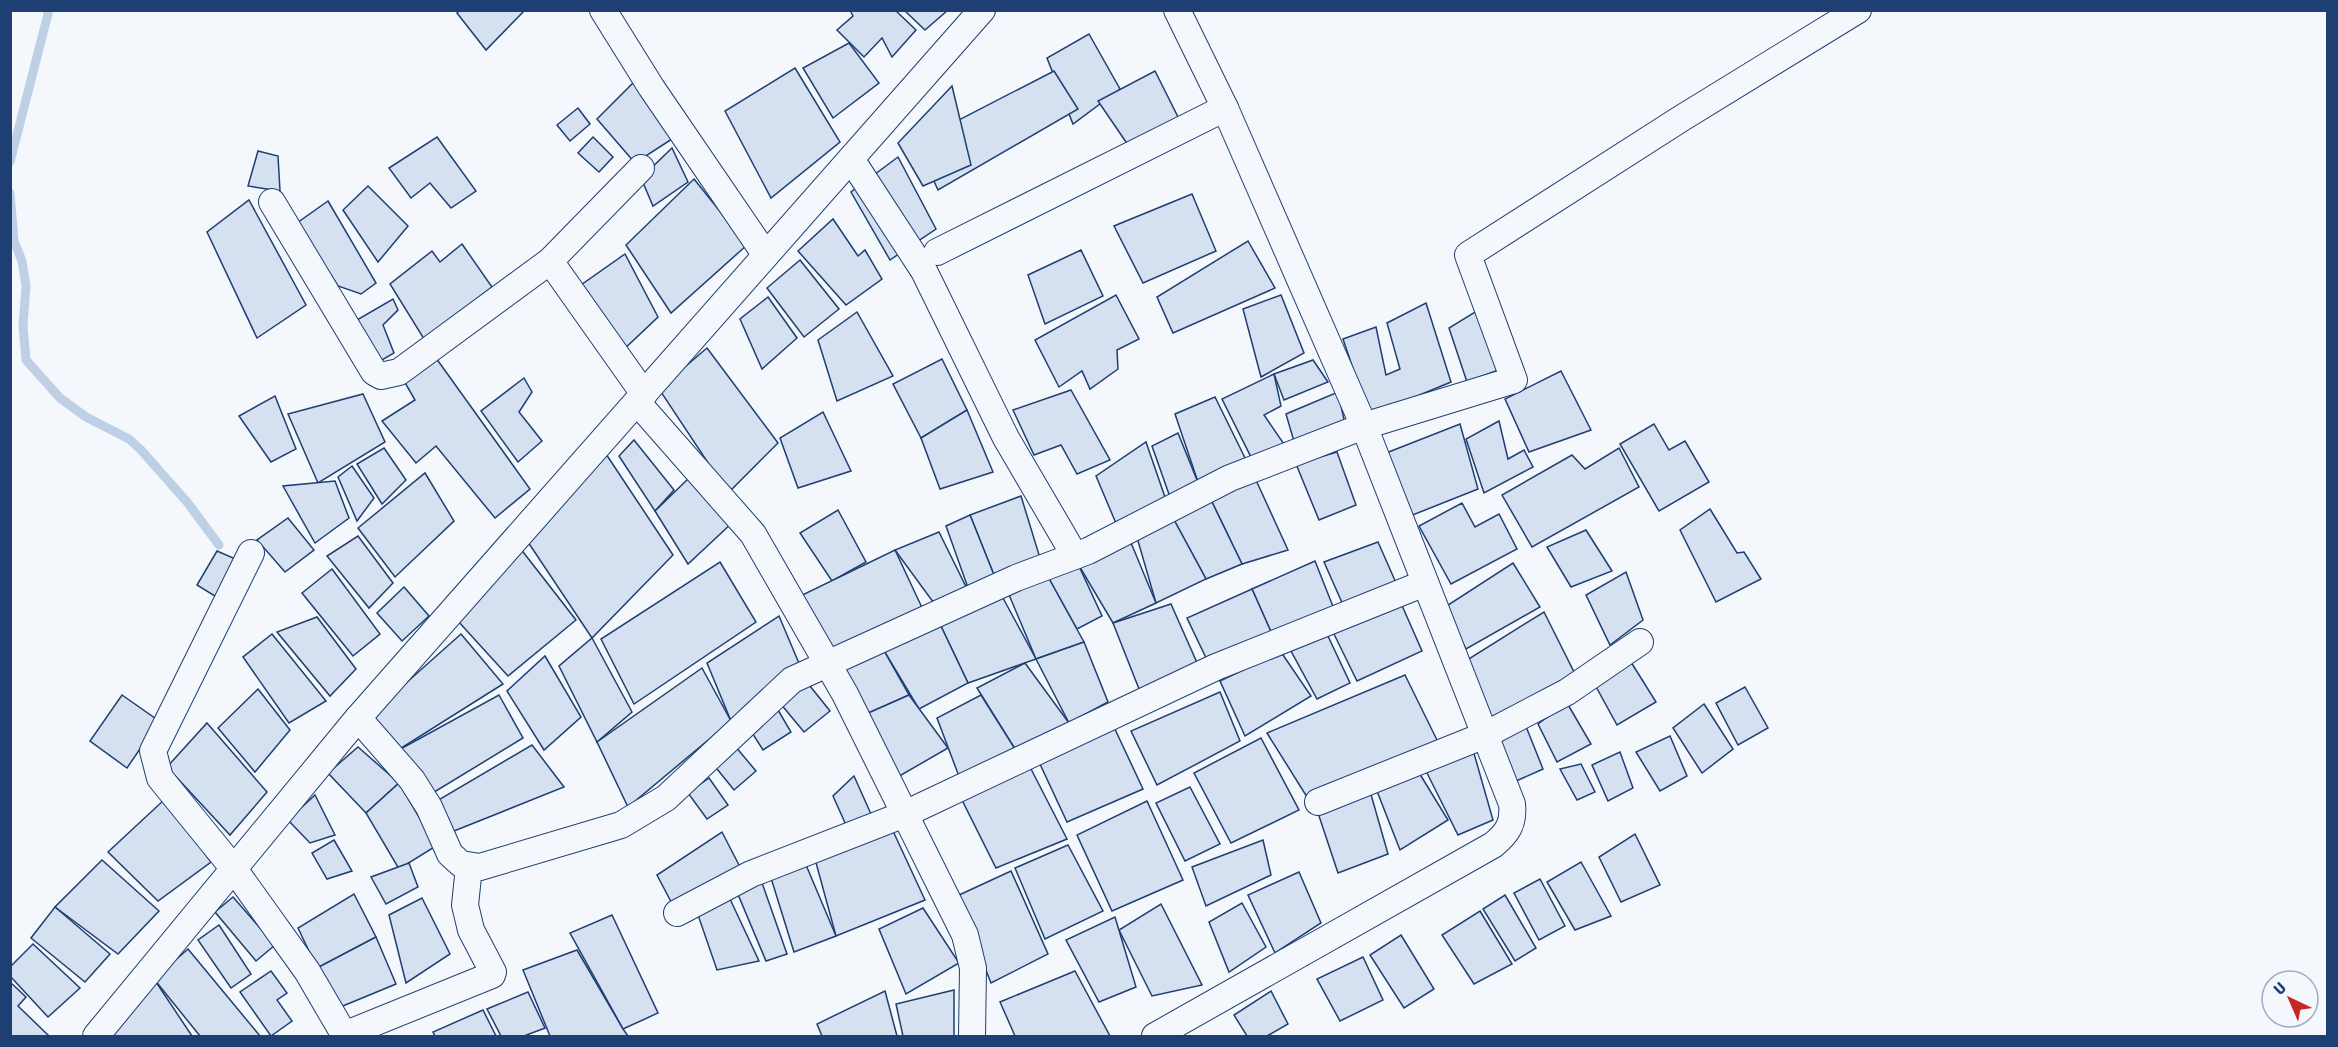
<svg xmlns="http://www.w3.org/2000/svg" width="2338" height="1047" font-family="'Asap Condensed',sans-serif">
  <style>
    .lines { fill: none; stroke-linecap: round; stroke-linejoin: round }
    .stream { stroke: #bed0e5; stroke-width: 9 }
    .building { fill: #d5e0f0; stroke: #1d3f73; stroke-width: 1.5 }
    .street-casing { stroke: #1d3f73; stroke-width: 28 }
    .street { stroke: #f4f7fb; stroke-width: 26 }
  </style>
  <rect width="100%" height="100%" fill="#f4f7fb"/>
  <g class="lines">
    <g class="stream">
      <path d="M 10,162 L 49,10"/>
      <path d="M 10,193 L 14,241 L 22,261 L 26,286 L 23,326 L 26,360 L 60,398 L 86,417 L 129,439 L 141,450 L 187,502 L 219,545"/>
    </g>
  </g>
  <g class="building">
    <path d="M 460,10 L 522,10 L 523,12 L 486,50 L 457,13 Z"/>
    <path d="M 850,10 L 895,10 L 916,30 L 892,57 L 882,38 L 864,57 L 837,30 L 853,16 Z"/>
    <path d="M 904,10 L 948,10 L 925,30 Z"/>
    <path d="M 1089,34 L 1120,89 L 1073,124 L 1047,58 Z"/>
    <path d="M 849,43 L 879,83 L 833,118 L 803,68 Z"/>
    <path d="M 795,68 L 840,142 L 771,198 L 725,111 Z"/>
    <path d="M 1054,71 L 1078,109 L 938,190 L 916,142 Z"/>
    <path d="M 1155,71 L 1180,121 L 1128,145 L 1098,101 Z"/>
    <path d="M 636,80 L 672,139 L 635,163 L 597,119 Z"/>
    <path d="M 952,86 L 971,165 L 923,186 L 898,143 Z"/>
    <path d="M 578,108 L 590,124 L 570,141 L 557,125 Z"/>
    <path d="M 437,137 L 476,191 L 451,208 L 430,183 L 411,198 L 389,168 Z"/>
    <path d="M 593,137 L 613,157 L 599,172 L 578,153 Z"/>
    <path d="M 672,148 L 688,182 L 653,206 L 641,178 Z"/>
    <path d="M 258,151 L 278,156 L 280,191 L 248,186 Z"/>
    <path d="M 898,157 L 936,229 L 890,260 L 851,192 Z"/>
    <path d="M 694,179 L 747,245 L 671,313 L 626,245 Z"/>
    <path d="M 368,186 L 408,226 L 378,262 L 343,210 Z"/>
    <path d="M 1192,194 L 1216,251 L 1143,283 L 1114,226 Z"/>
    <path d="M 249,200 L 306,305 L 257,338 L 207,232 Z"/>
    <path d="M 328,201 L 376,283 L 361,294 L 338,286 L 297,223 Z"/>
    <path d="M 833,219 L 858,256 L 865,250 L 882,279 L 846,305 L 798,251 Z"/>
    <path d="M 1248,241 L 1275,288 L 1173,333 L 1157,297 Z"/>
    <path d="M 462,244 L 492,287 L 424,339 L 390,284 L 432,251 L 440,262 Z"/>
    <path d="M 1081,250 L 1103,296 L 1045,324 L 1028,275 Z"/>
    <path d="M 625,254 L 658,317 L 621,352 L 581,285 Z"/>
    <path d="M 800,260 L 839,309 L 804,337 L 767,288 Z"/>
    <path d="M 1116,295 L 1139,339 L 1117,350 L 1118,369 L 1090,389 L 1082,371 L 1059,387 L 1035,340 Z"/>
    <path d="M 1281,295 L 1304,353 L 1261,377 L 1243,309 Z"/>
    <path d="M 768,297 L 797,338 L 762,369 L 740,319 Z"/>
    <path d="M 393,299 L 398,310 L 383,325 L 394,353 L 375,364 L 350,324 Z"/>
    <path d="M 1426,303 L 1451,382 L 1369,416 L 1343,339 L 1376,327 L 1386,375 L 1400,369 L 1387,323 Z"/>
    <path d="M 857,312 L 893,376 L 837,401 L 818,340 Z"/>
    <path d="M 1475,312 L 1501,369 L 1467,382 L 1449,328 Z"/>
    <path d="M 707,348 L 778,443 L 728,493 L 659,389 Z"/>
    <path d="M 436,358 L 530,489 L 495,518 L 436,446 L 416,463 L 382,421 L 415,400 L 404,381 Z"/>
    <path d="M 942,359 L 967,410 L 921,438 L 893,384 Z"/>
    <path d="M 1313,360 L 1328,382 L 1284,400 L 1274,374 Z"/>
    <path d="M 1561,371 L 1591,430 L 1529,452 L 1505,399 Z"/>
    <path d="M 1274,374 L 1281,406 L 1264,415 L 1286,447 L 1251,457 L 1222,399 Z"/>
    <path d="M 524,378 L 532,392 L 519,412 L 542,441 L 518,462 L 481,411 Z"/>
    <path d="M 1071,390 L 1110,460 L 1077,474 L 1061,445 L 1034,455 L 1013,410 Z"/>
    <path d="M 1338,392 L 1345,424 L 1295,445 L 1286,414 Z"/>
    <path d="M 363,394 L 385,442 L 318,483 L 288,414 Z"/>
    <path d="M 275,396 L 296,449 L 271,462 L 239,416 Z"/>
    <path d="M 1215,397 L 1249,466 L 1199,485 L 1175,414 Z"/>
    <path d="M 967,410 L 993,472 L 940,489 L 921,438 Z"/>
    <path d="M 823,412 L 851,471 L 798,488 L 780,438 Z"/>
    <path d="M 1499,421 L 1508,459 L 1524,450 L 1533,467 L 1484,493 L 1466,439 Z"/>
    <path d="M 1460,424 L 1478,489 L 1405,518 L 1381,455 Z"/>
    <path d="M 1654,424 L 1669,450 L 1685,441 L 1709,482 L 1659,511 L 1620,444 Z"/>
    <path d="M 1178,433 L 1199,485 L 1171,500 L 1152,446 Z"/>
    <path d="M 634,440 L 674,490 L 655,511 L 619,456 Z"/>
    <path d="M 1146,442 L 1167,503 L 1118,528 L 1096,476 Z"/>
    <path d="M 384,448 L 406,480 L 382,504 L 357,464 Z"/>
    <path d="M 1619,448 L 1639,487 L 1532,547 L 1502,495 L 1572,455 L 1585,469 Z"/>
    <path d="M 1337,452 L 1356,505 L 1319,520 L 1296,464 Z"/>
    <path d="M 606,454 L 673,555 L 592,638 L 526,539 Z"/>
    <path d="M 352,466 L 374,498 L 357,521 L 338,477 Z"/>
    <path d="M 425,473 L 454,521 L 395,577 L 358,528 Z"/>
    <path d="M 690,477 L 733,522 L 688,564 L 655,511 Z"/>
    <path d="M 1255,478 L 1288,550 L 1242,564 L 1211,500 Z"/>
    <path d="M 335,481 L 349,518 L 315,543 L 283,486 Z"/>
    <path d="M 1021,496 L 1040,558 L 996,580 L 970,515 Z"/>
    <path d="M 1211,500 L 1242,564 L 1206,579 L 1173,518 Z"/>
    <path d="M 1462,503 L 1475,527 L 1499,514 L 1517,549 L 1451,584 L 1419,526 Z"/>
    <path d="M 1710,509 L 1737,553 L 1744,552 L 1761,579 L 1716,602 L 1680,530 Z"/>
    <path d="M 838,510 L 866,562 L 832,581 L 800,533 Z"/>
    <path d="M 970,515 L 996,580 L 972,599 L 946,526 Z"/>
    <path d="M 288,518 L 314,550 L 285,572 L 257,540 Z"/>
    <path d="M 1173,518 L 1206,579 L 1156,603 L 1136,534 Z"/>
    <path d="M 1586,530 L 1612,571 L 1571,587 L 1547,547 Z"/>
    <path d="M 939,532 L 972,599 L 936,606 L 895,550 Z"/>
    <path d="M 358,536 L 393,583 L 369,608 L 327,556 Z"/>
    <path d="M 1129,538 L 1156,603 L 1113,623 L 1078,564 Z"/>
    <path d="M 1378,542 L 1397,585 L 1344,607 L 1324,562 Z"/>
    <path d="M 520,548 L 576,620 L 508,676 L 457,620 Z"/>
    <path d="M 895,550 L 925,614 L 824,657 L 792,600 Z"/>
    <path d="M 217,551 L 238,560 L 218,598 L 197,585 Z"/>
    <path d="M 1315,561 L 1334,609 L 1272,634 L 1252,589 Z"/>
    <path d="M 720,562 L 756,622 L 634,704 L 601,639 Z"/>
    <path d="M 1513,563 L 1540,607 L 1466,649 L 1445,607 Z"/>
    <path d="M 1078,564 L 1102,616 L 1077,629 L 1047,575 Z"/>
    <path d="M 332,569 L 380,634 L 353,656 L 302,593 Z"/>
    <path d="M 1626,572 L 1643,620 L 1610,645 L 1586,595 Z"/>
    <path d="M 1047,575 L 1084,642 L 1036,659 L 1007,590 Z"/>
    <path d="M 404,587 L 429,616 L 402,641 L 377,613 Z"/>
    <path d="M 1252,589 L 1272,634 L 1208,662 L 1187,618 Z"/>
    <path d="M 1003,598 L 1036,659 L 968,683 L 939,622 Z"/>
    <path d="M 1400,601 L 1422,651 L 1357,681 L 1332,630 Z"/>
    <path d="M 1171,604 L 1198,665 L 1141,694 L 1113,623 Z"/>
    <path d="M 1544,612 L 1577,678 L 1489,722 L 1467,660 Z"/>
    <path d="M 779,616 L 801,668 L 731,721 L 707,663 Z"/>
    <path d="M 317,617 L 356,669 L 330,696 L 277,632 Z"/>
    <path d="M 939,622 L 968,683 L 919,709 L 883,649 Z"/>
    <path d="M 272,634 L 326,701 L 289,723 L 243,657 Z"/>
    <path d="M 461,634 L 503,684 L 395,752 L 369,716 Z"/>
    <path d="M 1327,634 L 1350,683 L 1317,699 L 1291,651 Z"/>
    <path d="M 592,638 L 632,712 L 597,742 L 559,666 Z"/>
    <path d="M 1084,642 L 1108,702 L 1069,723 L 1036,659 Z"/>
    <path d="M 883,649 L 909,695 L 857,718 L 832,671 Z"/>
    <path d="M 1281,652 L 1311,696 L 1245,736 L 1220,681 Z"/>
    <path d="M 545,656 L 581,717 L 544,750 L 507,691 Z"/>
    <path d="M 1631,662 L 1656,702 L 1617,725 L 1594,683 Z"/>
    <path d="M 1025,663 L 1069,723 L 1015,749 L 977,688 Z"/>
    <path d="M 702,668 L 731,721 L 628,807 L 597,742 Z"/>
    <path d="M 1405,675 L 1439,744 L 1307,797 L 1267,733 Z"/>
    <path d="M 806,681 L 830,711 L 804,732 L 780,703 Z"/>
    <path d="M 1745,687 L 1768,728 L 1738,745 L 1716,703 Z"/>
    <path d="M 258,689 L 290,730 L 255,772 L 218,728 Z"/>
    <path d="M 1220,692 L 1240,741 L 1157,785 L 1131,731 Z"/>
    <path d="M 122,695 L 159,721 L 127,768 L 90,741 Z"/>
    <path d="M 499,695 L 523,738 L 431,794 L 395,752 Z"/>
    <path d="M 909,695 L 948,748 L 896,778 L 857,718 Z"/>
    <path d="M 981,695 L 1015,749 L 960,779 L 937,718 Z"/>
    <path d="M 1567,703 L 1591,744 L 1557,762 L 1538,724 Z"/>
    <path d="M 1704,704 L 1733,749 L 1702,773 L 1673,728 Z"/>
    <path d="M 778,710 L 791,732 L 763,750 L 749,728 Z"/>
    <path d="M 207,723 L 267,792 L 230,835 L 167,767 Z"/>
    <path d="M 1525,724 L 1543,769 L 1514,782 L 1495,741 Z"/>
    <path d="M 1113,725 L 1143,789 L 1067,822 L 1039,762 Z"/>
    <path d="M 1670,736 L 1687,776 L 1660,791 L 1636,752 Z"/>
    <path d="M 1261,738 L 1299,810 L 1231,843 L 1194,773 Z"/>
    <path d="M 532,745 L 564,787 L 449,833 L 435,802 Z"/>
    <path d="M 735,746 L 756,771 L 734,790 L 713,764 Z"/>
    <path d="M 358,747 L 399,783 L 366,813 L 328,773 Z"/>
    <path d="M 1473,750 L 1493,820 L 1458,835 L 1425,769 Z"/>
    <path d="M 1620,752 L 1633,788 L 1608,801 L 1592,765 Z"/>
    <path d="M 1581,764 L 1595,792 L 1577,800 L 1560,769 Z"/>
    <path d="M 1030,767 L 1067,839 L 996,868 L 962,800 Z"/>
    <path d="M 1418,771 L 1448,820 L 1400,850 L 1377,791 Z"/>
    <path d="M 854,776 L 871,814 L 846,825 L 833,796 Z"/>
    <path d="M 709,778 L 728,805 L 707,819 L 688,793 Z"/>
    <path d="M 399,783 L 436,846 L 399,869 L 366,813 Z"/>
    <path d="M 1190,787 L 1220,844 L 1185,861 L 1156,803 Z"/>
    <path d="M 1370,791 L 1388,854 L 1338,873 L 1318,813 Z"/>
    <path d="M 315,795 L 335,835 L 310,843 L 288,820 Z"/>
    <path d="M 165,799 L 211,862 L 158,901 L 108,852 Z"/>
    <path d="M 1147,801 L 1183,880 L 1112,911 L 1077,835 Z"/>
    <path d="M 893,831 L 925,900 L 836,936 L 815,859 Z"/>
    <path d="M 722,832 L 741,869 L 677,913 L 657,875 Z"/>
    <path d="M 1635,834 L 1660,885 L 1621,902 L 1599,857 Z"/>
    <path d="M 334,840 L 352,871 L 327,879 L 312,853 Z"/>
    <path d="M 1263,840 L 1271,875 L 1206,906 L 1192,867 Z"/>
    <path d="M 1068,845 L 1103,911 L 1045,939 L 1015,868 Z"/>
    <path d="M 102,860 L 159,911 L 118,954 L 55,907 Z"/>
    <path d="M 1581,862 L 1611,916 L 1575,930 L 1547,882 Z"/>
    <path d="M 409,863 L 418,887 L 386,904 L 371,877 Z"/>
    <path d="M 806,865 L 836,936 L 794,952 L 771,878 Z"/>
    <path d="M 1011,871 L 1048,954 L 991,983 L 957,896 Z"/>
    <path d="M 1299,872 L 1321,923 L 1275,953 L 1248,895 Z"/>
    <path d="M 1540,879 L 1565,926 L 1539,940 L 1514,893 Z"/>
    <path d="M 761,880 L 787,954 L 766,961 L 737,892 Z"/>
    <path d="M 354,894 L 376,937 L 317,968 L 298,928 Z"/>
    <path d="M 1505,895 L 1536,948 L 1515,961 L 1483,909 Z"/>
    <path d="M 233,897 L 275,945 L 256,961 L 215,912 Z"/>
    <path d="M 422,898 L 450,954 L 406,983 L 389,915 Z"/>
    <path d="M 730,899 L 759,961 L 717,970 L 698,915 Z"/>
    <path d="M 1242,903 L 1266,947 L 1229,972 L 1209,922 Z"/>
    <path d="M 1161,904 L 1202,985 L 1152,996 L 1119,930 Z"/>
    <path d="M 55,907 L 110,954 L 85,982 L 31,938 Z"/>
    <path d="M 923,908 L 959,963 L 906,994 L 879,929 Z"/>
    <path d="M 1480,911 L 1512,964 L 1474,984 L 1442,935 Z"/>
    <path d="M 612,915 L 658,1013 L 623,1029 L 570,933 Z"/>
    <path d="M 1115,917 L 1136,987 L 1099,1002 L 1066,940 Z"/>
    <path d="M 219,925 L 251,974 L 231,988 L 198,940 Z"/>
    <path d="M 1401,935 L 1434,989 L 1404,1008 L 1370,955 Z"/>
    <path d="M 376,937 L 396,984 L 338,1008 L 317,968 Z"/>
    <path d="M 33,944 L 80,988 L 48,1017 L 10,976 L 10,967 Z"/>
    <path d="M 188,949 L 260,1036 L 200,1036 L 154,979 Z"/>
    <path d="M 577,950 L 623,1029 L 628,1036 L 550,1036 L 523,970 Z"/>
    <path d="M 1363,957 L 1383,1000 L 1340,1021 L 1317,979 Z"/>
    <path d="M 271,971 L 287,993 L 277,1000 L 292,1021 L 271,1036 L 240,992 Z"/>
    <path d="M 1075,971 L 1110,1036 L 1015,1036 L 1000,1002 Z"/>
    <path d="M 154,979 L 192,1036 L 104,1036 Z"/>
    <path d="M 10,982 L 26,997 L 18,1006 L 49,1036 L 10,1036 Z"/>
    <path d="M 954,990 L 954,1036 L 903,1036 L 896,1004 Z"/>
    <path d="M 885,991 L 897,1036 L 822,1036 L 817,1024 Z"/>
    <path d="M 1271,991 L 1288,1024 L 1267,1036 L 1247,1036 L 1234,1015 Z"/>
    <path d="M 528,992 L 545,1028 L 524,1036 L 501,1036 L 487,1009 Z"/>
    <path d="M 483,1010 L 496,1036 L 435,1036 L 433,1032 Z"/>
  </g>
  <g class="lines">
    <g class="street-casing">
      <g id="street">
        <path d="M 603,10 L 651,87 L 765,254"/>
        <path d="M 851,159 L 924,271 L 1006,438 L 1075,556"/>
        <path d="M 641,168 L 550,261 L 644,394"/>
        <path d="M 272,202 L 374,372 L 381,376 L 399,372 L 550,261"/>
        <path d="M 937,252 L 1225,108"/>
        <path d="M 637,402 L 753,534 L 845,694 L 965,935 L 973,968 L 972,1036"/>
        <path d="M 251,553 L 153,751 L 160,778 L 234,869 L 307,971 L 345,1036"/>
        <path d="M 358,718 L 412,780 L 429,807 L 450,854 L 461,864 L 480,867 L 621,825 L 666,798 L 792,680 L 1016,578 L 1088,551 L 1230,478 L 1364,426 L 1514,380 L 1468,255 L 1682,118 L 1858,10"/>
        <path d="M 1318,802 L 1485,735 L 1567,692 L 1640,642"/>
        <path d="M 677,913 L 751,874 L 905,814 L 1216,667 L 1425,583"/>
        <path d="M 344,1035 L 492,975 L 493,972 L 471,930 L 465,905 L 469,867"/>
        <path d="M 96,1036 L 358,718 L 982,10"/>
        <path d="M 1155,1036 L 1493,845 C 1508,833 1514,823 1512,804 L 1364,426 L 1225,108 L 1177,10"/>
      </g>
    </g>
    <use href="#street" class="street"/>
  </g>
  <rect width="2338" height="1047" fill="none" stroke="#1d3f73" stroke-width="24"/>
  <g transform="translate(2290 999) rotate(316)"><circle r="28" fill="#f4f7fb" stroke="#9eadc5" stroke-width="1.5"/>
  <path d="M0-4.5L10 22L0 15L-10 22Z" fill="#c62828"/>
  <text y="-9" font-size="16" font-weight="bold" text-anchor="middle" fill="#1d3f73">U</text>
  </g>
</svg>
